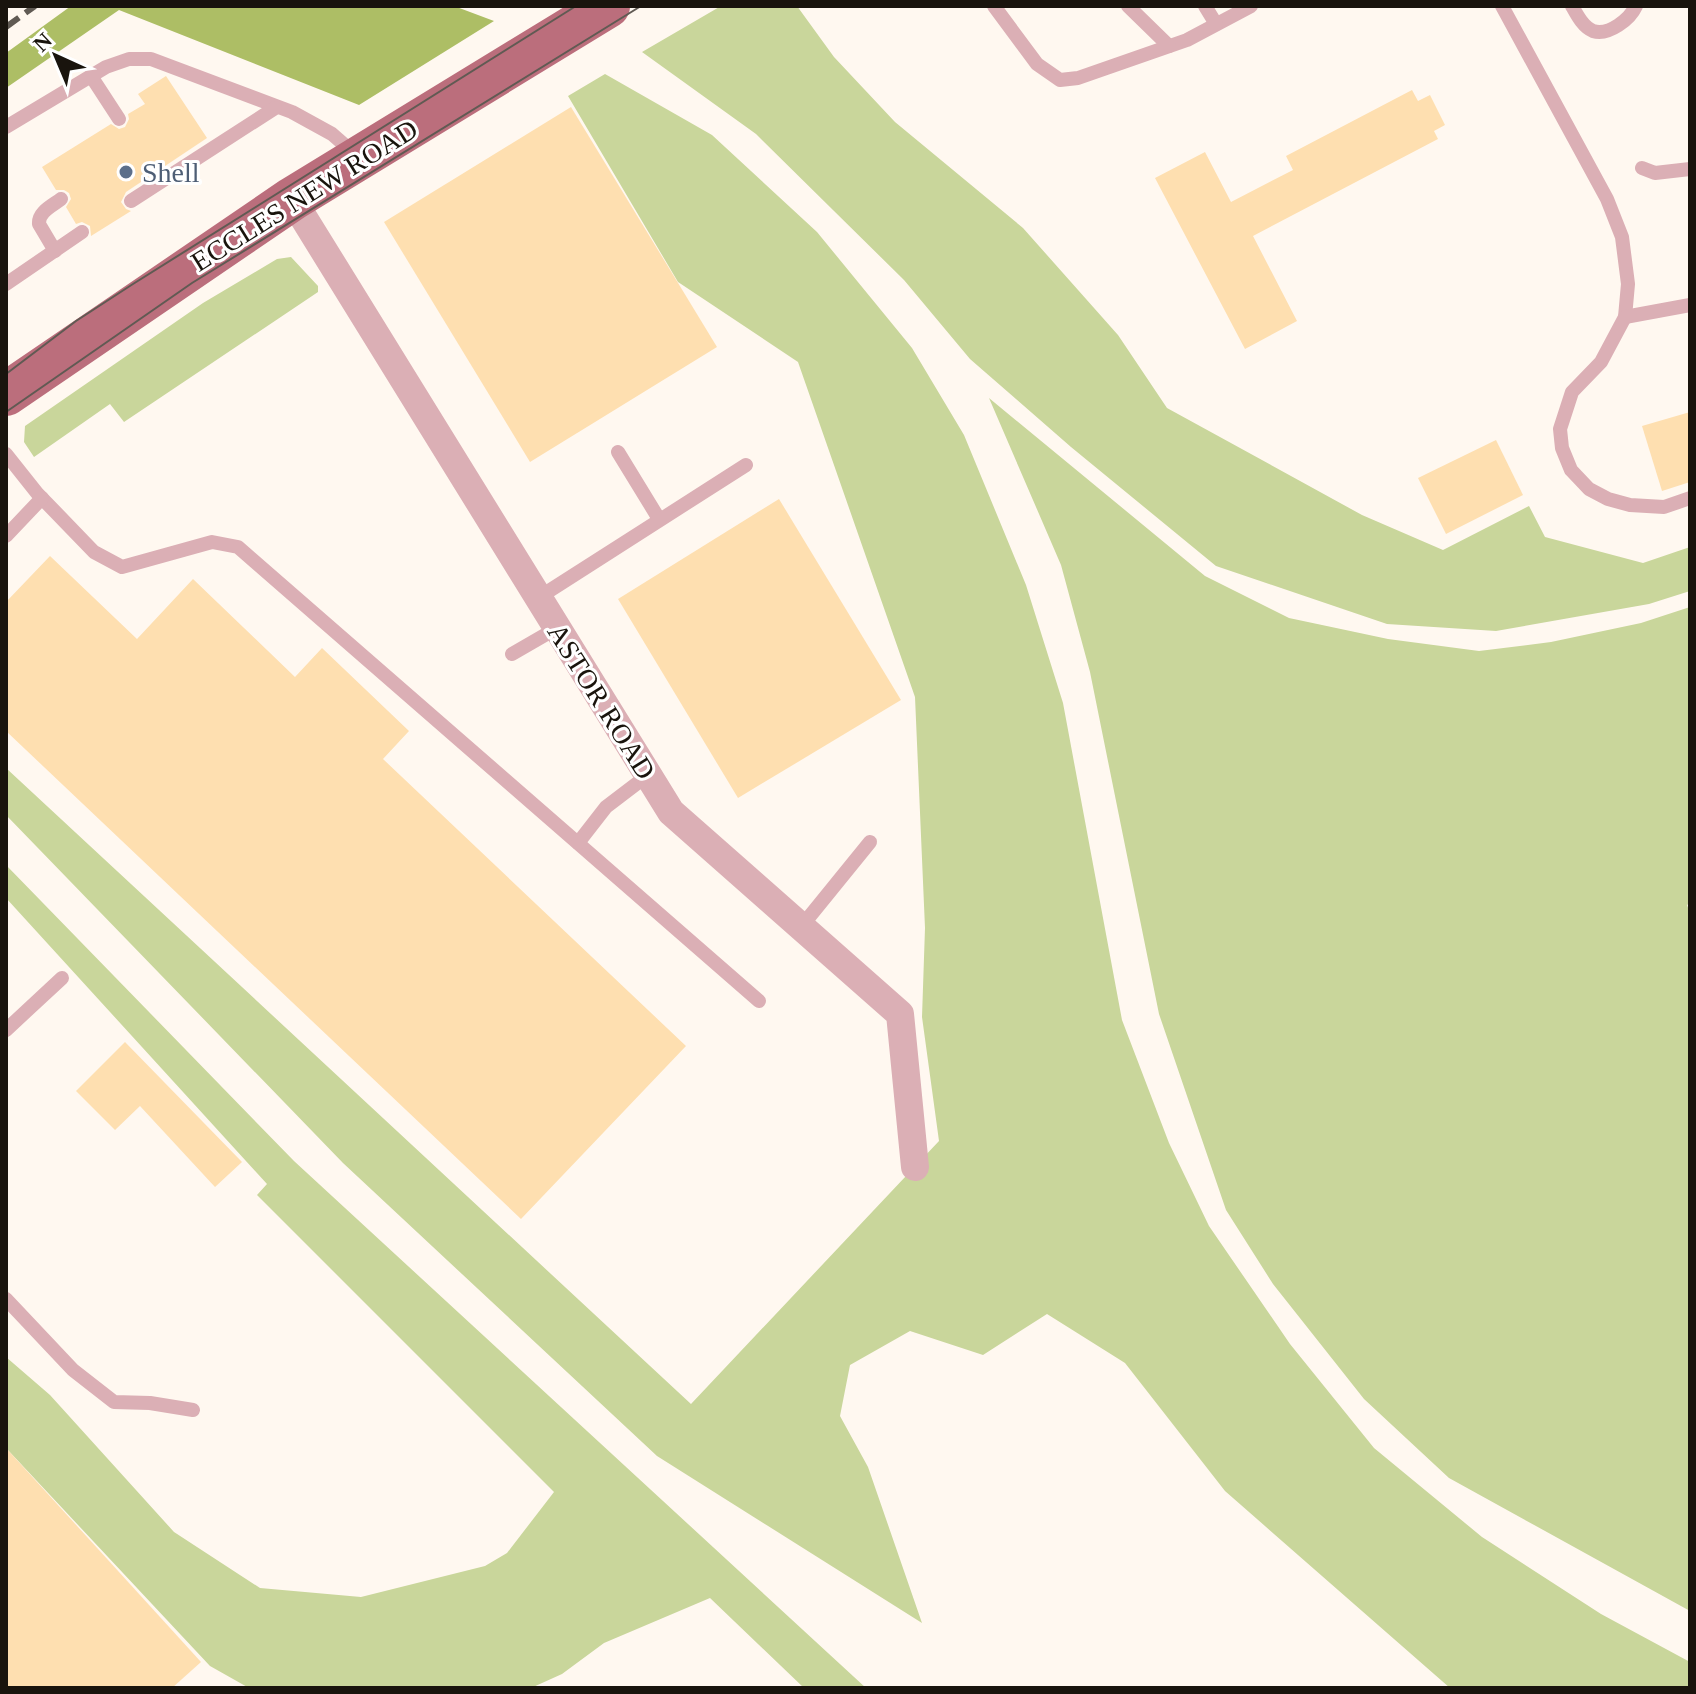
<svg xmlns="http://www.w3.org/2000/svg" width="1696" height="1694" font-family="'Times New Roman',serif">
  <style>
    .green { fill: #c9d69b }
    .forest { fill: #adbe65 }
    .building { fill: #fedfb0 }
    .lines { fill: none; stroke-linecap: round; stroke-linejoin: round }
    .lane { stroke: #dbafb5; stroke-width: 14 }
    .street { stroke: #dbafb5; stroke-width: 28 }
    .primary { stroke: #bb6e7c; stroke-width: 44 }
    .tram { stroke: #605a53; stroke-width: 2 }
    .rail { stroke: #605a53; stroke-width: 6; stroke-dasharray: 16 8; stroke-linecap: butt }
    .service-dot { fill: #5c6f8a; stroke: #fff; stroke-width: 3 }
    .labels { text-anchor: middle; stroke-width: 6; stroke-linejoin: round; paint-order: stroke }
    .service-label { font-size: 28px; fill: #4e5e75; stroke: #fff; text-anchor: start }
    .street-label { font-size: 28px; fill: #19140d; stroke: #fff }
  </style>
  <rect width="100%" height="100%" fill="#fff8f0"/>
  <g class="green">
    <path d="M 721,6 L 797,6 L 834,57 L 895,122 L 1023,228 L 1118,335 L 1167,408 L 1362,515 L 1443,550 L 1529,506 L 1545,537 L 1643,563 L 1690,547 L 1690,591 L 1649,604 L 1496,631 L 1387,624 L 1216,566 L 1071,447 L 970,359 L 904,280 L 756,134 L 642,52 Z"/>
    <path d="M 605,74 L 712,135 L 817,232 L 912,348 L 964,435 L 1026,585 L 1063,703 L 1122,1020 L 1169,1143 L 1209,1226 L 1290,1344 L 1374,1448 L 1482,1537 L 1601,1614 L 1690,1662 L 1690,1688 L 1450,1688 L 1225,1491 L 1125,1363 L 1047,1314 L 983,1355 L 910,1331 L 850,1365 L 840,1416 L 868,1467 L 922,1623 L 657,1456 L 343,1163 L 6,815 L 6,768 L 691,1404 L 939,1141 L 922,1017 L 925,928 L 915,697 L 798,362 L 678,282 L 568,96 Z"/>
    <path d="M 291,257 L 318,286 L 318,292 L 124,422 L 110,404 L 34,457 L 24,442 L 25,426 L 203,303 L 277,259 Z"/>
    <path d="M 989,398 L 1205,576 L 1289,618 L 1388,639 L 1479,651 L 1551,642 L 1641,623 L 1690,607 L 1690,903 L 1687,905 L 1690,913 L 1690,1611 L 1449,1478 L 1364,1399 L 1273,1284 L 1226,1210 L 1159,1014 L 1090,672 L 1061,565 Z"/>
    <path d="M 6,865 L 294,1161 L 866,1688 L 804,1688 L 710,1598 L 604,1643 L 562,1674 L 531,1688 L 385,1688 L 383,1686 L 368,1688 L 249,1688 L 210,1666 L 6,1448 L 6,1357 L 50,1395 L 174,1532 L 260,1588 L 361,1597 L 485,1566 L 507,1553 L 554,1492 L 257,1195 L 267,1184 L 6,898 Z"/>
  </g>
  <path class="forest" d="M 71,6 L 454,6 L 494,21 L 359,105 L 119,10 L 6,88 L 6,53 Z"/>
  <g class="building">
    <path d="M 166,76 L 207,138 L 126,192 L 121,202 L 126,209 L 131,211 L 91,236 L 90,226 L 82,222 L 76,224 L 66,207 L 71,199 L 69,193 L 64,190 L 56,190 L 42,167 L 111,124 L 119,129 L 125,127 L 129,119 L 128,114 L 145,104 L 138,94 Z"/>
    <path d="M 1412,90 L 1418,101 L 1430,95 L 1445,125 L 1434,131 L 1438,139 L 1253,236 L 1297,321 L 1245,349 L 1155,178 L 1205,152 L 1231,202 L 1293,170 L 1286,156 Z"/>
    <path d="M 571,107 L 717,347 L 530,462 L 384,222 Z"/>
    <path d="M 1690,412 L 1690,482 L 1662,491 L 1642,426 Z"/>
    <path d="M 1496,440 L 1523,495 L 1446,534 L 1418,478 Z"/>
    <path d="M 779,499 L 901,700 L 738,798 L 618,599 Z"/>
    <path d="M 50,556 L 137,639 L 193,579 L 295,677 L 322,648 L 409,731 L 383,759 L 686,1046 L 521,1219 L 6,731 L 6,602 Z"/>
    <path d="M 125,1042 L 242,1162 L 215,1187 L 140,1106 L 115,1130 L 76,1091 Z"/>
    <path d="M 6,1448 L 201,1662 L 172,1688 L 6,1688 Z"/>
  </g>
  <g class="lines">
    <g class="lane">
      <path d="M 994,6 L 1037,64 L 1060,80 L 1078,78 L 1187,40 L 1251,6"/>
      <path d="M 1128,6 L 1169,46"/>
      <path d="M 1205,6 L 1216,24"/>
      <path d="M 1502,6 L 1607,199 L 1622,237 L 1628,284 L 1625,317 L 1601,362 L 1572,392 L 1560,429 L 1562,448 L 1571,470 L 1589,489 L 1608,499 L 1630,505 L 1664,507 L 1690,498"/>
      <path d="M 1572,6 C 1577,15 1583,27 1593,31 C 1609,36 1630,19 1636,6"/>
      <path d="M 91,76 L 119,119"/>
      <path d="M 6,127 L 106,67 L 129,59 L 151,59 L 292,112 L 332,134 L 356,155"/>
      <path d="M 1642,168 L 1655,173 L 1690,169"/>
      <path d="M 131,201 L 275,108"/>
      <path d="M 55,251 L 39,224 C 38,212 52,206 61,199"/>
      <path d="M 6,284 L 82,232"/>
      <path d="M 1625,317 L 1690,305"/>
      <path d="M 618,452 L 659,519"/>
      <path d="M 6,454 L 37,493 L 94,552 L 122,567 L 212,542 L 238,547 L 759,1001"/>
      <path d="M 6,536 L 42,498"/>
      <path d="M 538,598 L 746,465"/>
      <path d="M 512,654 L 557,628"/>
      <path d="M 578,843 L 606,807 L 648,775"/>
      <path d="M 801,927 L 870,842"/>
      <path d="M 6,1030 L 62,978"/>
      <path d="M 6,1299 L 73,1370 L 114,1402 L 150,1403 L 193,1410"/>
    </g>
    <path class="street" d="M 292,199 L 671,812 L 900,1014 L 915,1167"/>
    <path class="primary" d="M 6,394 L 292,199 L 608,6"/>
    <g class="tram">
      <path d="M 6,374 L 76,321 L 133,284 L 576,6"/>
      <path d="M 6,412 L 192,283 L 641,6"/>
    </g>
    <path class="rail" d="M 6,27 L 35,6"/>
  </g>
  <circle class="service-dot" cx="126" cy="172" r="8"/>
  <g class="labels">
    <g class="service-label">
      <text x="142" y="182">Shell</text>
    </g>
    <g class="street-label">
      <text transform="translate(304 195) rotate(-32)" y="10">ECCLES NEW ROAD</text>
      <text transform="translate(602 701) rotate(58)" y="10">ASTOR ROAD</text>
    </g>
  </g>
  <rect width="1696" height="1694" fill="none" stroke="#19140d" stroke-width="16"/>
  <g transform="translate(56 56) rotate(316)" stroke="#ffffff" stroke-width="6" paint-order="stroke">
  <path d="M0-6L14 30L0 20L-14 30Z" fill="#19140d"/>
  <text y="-12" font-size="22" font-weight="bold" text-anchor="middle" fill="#19140d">N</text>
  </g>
</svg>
